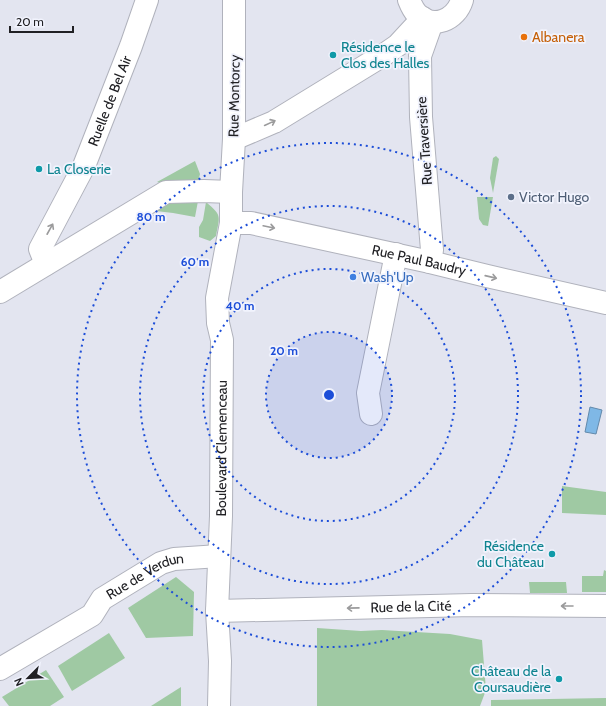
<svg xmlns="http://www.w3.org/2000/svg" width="606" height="706" font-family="Cabin,sans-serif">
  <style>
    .green { fill: #9fc9a3 }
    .water { fill: #7fb8e6; stroke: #628aac }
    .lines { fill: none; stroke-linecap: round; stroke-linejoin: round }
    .minor-casing { stroke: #b0b2bc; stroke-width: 24 }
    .minor { stroke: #fff; stroke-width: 22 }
    .oneway { stroke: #9b9b9c }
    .ring { fill: none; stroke: #1d4ed8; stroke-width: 2; stroke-dasharray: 2 4 }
    .food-dot { fill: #e8710a; stroke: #f1f3fd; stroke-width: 1.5 }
    .culture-dot { fill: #0f9aa8; stroke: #f1f3fd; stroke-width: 1.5 }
    .service-dot { fill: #5c6f8a; stroke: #f1f3fd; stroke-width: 1.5 }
    .shop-dot { fill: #3f7fe0; stroke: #f1f3fd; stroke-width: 1.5 }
    .labels { text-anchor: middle; stroke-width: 3.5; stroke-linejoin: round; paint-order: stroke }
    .food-label { font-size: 14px; fill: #c56008; stroke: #f1f3fd; text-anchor: start }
    .culture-label { font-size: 14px; fill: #0d838f; stroke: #f1f3fd; text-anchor: start }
    .street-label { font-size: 14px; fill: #202024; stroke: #f1f3fd }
    .service-label { font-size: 14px; fill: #4e5e75; stroke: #f1f3fd; text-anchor: start }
    .shop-label { font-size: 14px; fill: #366cbe; stroke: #f1f3fd; text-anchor: start }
    .centre { fill: #1d4ed8; stroke: #f1f3fd; stroke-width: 2 }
    .ring-label { font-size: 12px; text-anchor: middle; font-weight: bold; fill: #1d4ed8; stroke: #f1f3fd; stroke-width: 3.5; stroke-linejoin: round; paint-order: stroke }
  </style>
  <rect width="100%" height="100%" fill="#e3e5f0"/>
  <g class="green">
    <path d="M 496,156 L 499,159 L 493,193 L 490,178 L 493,158 Z"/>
    <path d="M 195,161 L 200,174 L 198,182 L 166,185 L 157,182 Z"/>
    <path d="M 477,197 L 493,197 L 488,226 L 483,225 L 479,219 Z"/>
    <path d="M 198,201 L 195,217 L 173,213 L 156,211 L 169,202 Z"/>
    <path d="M 206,202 C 222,216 220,215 216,236 L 210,241 L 199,237 L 199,227 L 203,220 Z"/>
    <path d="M 562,486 L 606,492 L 606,515 L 562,513 Z"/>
    <path d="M 604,570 L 606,571 L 606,592 L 582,592 L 582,576 L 603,576 Z"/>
    <path d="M 176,577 L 194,592 L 193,636 L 146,638 L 128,608 Z"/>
    <path d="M 529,582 L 566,582 L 567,593 L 530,593 Z"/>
    <path d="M 317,628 L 361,631 L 382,630 L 450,634 L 482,640 L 486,690 L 480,706 L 317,706 Z"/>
    <path d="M 109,633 L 125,658 L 72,691 L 58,666 Z"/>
    <path d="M 46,670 L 64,697 L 50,706 L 9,706 L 2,697 Z"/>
    <path d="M 181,687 L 181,706 L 151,706 Z"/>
    <path d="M 606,698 L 606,706 L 491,706 L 491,700 Z"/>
  </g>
  <path class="water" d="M 590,407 L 602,410 L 596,434 L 585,432 Z"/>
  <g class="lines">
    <g class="minor-casing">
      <g id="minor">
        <path d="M 409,0 C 411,5 413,10 417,14 C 433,30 456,20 462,0"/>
        <path d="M 234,139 L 274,122 L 385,54 L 398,45 L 423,18"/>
        <path id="s1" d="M 231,223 L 251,223 L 430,262 L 487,276 L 606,303"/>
        <path d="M 430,262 L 432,250 L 421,117 L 420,56 L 432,22"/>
        <path id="s2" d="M 46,264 L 40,249 L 84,166 L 131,46 L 147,0"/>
        <path d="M 0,292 L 166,192 L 204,191 L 231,192"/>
        <path d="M 371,414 L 368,393 L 396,254"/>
        <path id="s3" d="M 217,611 L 472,605 L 606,606"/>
        <path id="s4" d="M 0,669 L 92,615 L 102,599 L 161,563 L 174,559 L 219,556"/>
        <path id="s5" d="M 219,706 L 220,661 L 217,611 L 221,516 L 222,340 L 218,323 L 217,298 L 231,223 L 231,192 L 234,139 L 234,0"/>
      </g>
    </g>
    <use href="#minor" class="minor"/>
  </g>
  <defs><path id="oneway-shaft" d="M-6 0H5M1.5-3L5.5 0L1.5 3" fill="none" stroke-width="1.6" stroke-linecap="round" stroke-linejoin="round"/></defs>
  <g class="oneway">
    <use href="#oneway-shaft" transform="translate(270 123) rotate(-25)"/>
    <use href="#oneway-shaft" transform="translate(269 227) rotate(12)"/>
    <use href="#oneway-shaft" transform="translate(50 229) rotate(-61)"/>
    <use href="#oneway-shaft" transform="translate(491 277) rotate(13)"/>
    <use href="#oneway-shaft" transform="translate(567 606) rotate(-180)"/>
    <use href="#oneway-shaft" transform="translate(353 608) rotate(179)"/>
  </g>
  <circle cx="329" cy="395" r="63" fill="#1d4ed8" fill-opacity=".12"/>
  <g class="ring">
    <circle cx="329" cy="395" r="63"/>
    <circle cx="329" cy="395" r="126"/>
    <circle cx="329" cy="395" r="189"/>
    <circle cx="329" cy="395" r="252"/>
  </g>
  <circle class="food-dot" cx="524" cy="37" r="4"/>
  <g class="culture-dot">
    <circle cx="333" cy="55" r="4"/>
    <circle cx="39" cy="169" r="4"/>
    <circle cx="552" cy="554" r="4"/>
    <circle cx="559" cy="679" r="4"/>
  </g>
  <circle class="service-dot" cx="511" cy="197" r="4"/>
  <circle class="shop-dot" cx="353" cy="277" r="4"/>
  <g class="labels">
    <g class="food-label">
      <text x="532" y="42">Albanera</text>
    </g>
    <g class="culture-label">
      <text x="341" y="52">Résidence le<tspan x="341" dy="16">Clos des Halles</tspan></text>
      <text x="47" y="174">La Closerie</text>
      <text x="544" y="551" text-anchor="end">Résidence<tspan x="544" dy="16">du Château</tspan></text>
      <text x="551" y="676" text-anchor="end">Château de la<tspan x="551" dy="16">Coursaudière</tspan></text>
    </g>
    <g class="street-label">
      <text transform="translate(234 96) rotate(-89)" y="5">Rue Montorcy</text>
      <text dy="5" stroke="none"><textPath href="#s2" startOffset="180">Ruelle de Bel Air</textPath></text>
      <text transform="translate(424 141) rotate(-94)" y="5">Rue Traversière</text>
      <text dy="5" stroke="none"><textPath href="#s1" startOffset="192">Rue Paul Baudry</textPath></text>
      <text dy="5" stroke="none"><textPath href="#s5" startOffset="258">Boulevard Clemenceau</textPath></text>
      <text dy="5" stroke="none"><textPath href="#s4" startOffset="175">Rue de Verdun</textPath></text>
      <text dy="5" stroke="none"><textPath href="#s3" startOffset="194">Rue de la Cité</textPath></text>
    </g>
    <g class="service-label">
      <text x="519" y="202">Victor Hugo</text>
    </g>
    <g class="shop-label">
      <text x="361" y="282">Wash'Up</text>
    </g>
  </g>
  <circle cx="329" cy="395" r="6" class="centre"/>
  <g class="ring-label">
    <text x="151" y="221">80 m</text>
    <text x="195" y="266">60 m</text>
    <text x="240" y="310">40 m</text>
    <text x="284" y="355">20 m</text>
  </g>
  <g transform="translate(28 678) rotate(246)" stroke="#f1f3fd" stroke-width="3" paint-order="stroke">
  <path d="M0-3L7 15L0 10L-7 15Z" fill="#202024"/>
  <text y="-6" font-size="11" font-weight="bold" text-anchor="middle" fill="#202024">N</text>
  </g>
  <path d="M10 26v6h63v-6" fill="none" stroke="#202024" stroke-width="2"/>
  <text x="16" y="26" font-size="12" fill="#202024" stroke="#f1f3fd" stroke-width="3" paint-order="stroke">20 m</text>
</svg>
